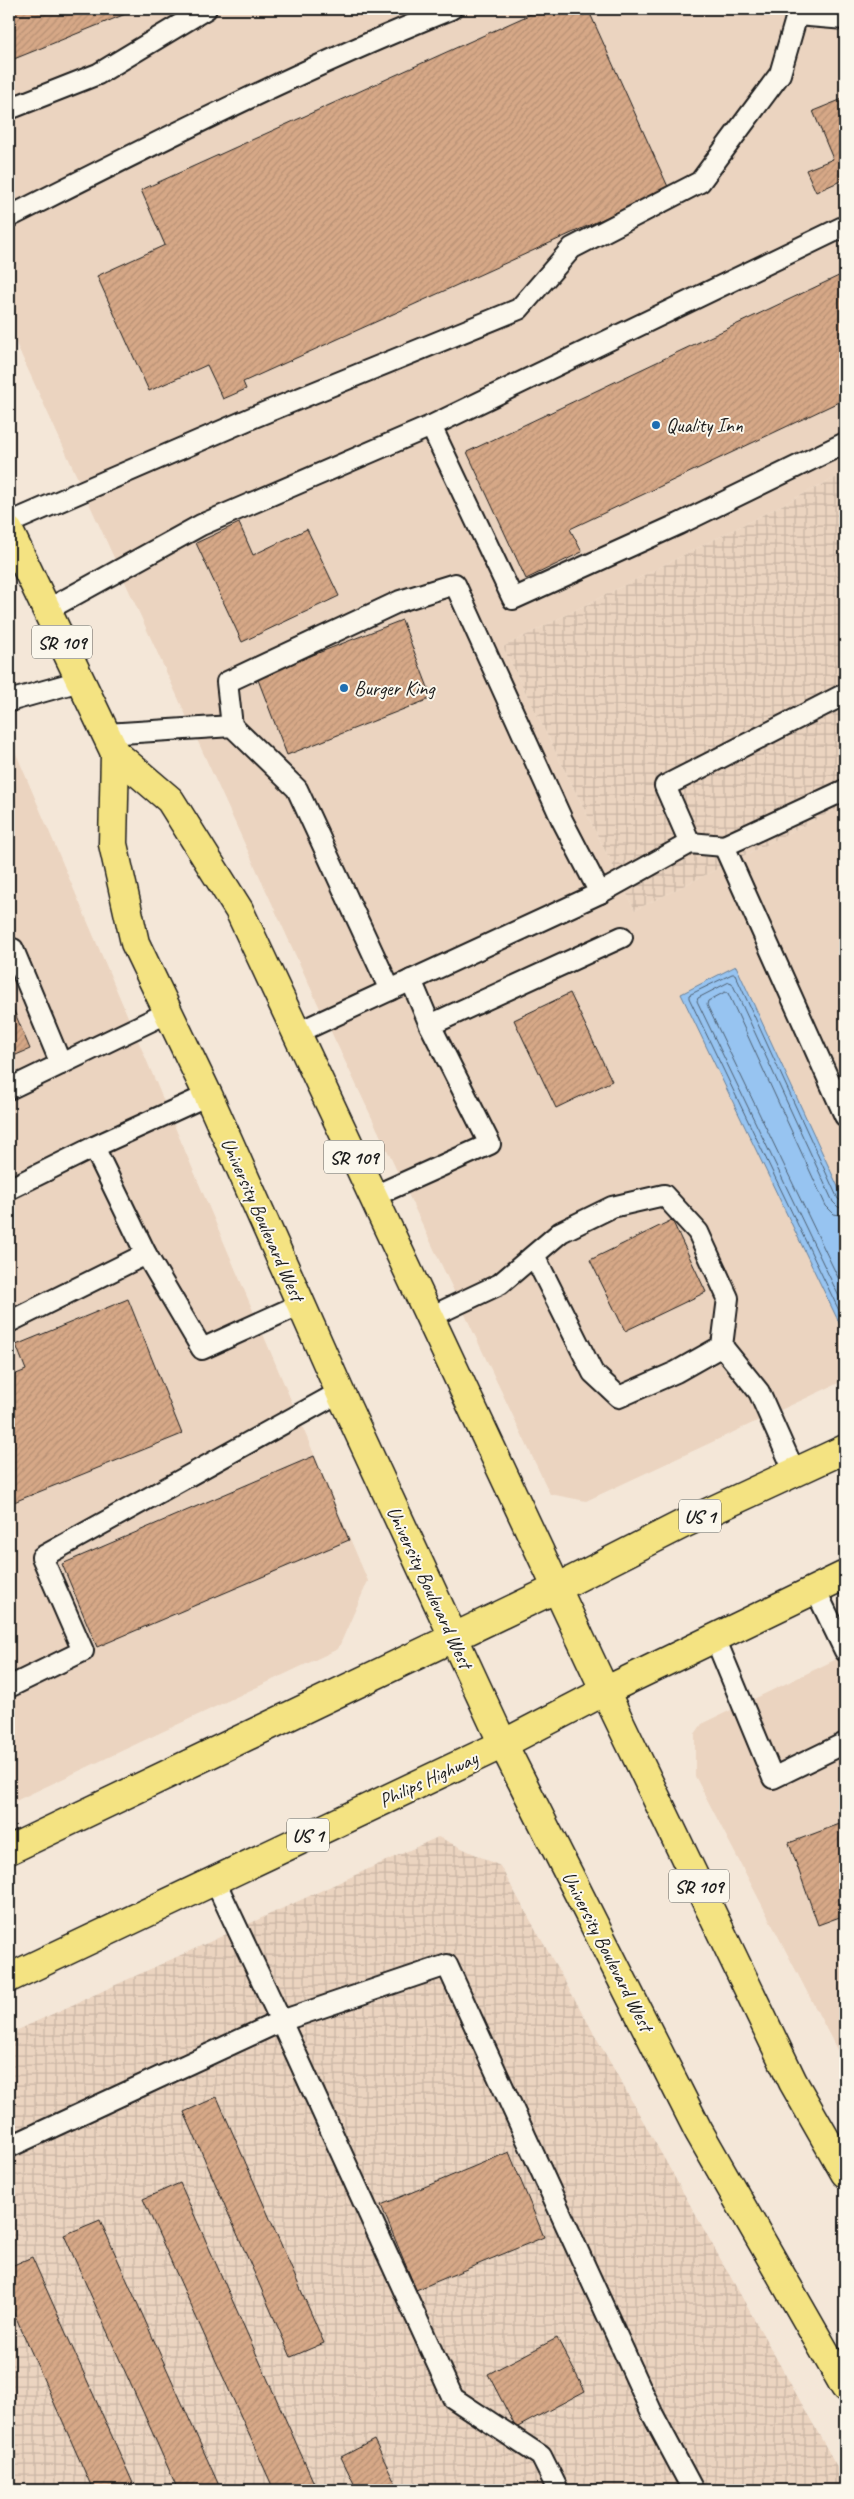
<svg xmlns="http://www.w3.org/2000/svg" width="854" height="2499" font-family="Caveat,sans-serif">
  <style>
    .built { fill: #ebd4c0 }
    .industrial { fill: url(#industrial-grid) }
    .water { fill: #97c4f1; stroke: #66819c }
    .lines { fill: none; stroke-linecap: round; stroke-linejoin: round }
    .shore { stroke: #4d5f71; stroke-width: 1 }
    .building { fill: url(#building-hatch); stroke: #1c1c1c }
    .service-casing { stroke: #1c1c1c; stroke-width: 24 }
    .primary-casing { stroke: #1c1c1c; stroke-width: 31 }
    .service { stroke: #fbf7ec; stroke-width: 20 }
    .primary { stroke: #f4e382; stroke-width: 28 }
    .poi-dot { fill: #1f6fb2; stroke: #fbf7ec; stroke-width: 2 }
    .labels { text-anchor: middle; stroke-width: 4; stroke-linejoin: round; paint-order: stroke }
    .shield { fill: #fbf7ec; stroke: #5f5e5a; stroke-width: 1 }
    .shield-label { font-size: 19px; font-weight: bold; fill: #1c1c1c }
    .poi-label { font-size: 20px; fill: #1c1c1c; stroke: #fbf7ec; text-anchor: start }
    .street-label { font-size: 20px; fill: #1c1c1c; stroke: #fbf7ec }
  </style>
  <defs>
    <pattern id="industrial-grid" width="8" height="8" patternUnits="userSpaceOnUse" patternTransform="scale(1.25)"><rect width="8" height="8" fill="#ebd4c0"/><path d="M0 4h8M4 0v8" fill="none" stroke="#c9b5a4"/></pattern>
    <pattern id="building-hatch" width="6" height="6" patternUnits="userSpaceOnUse" patternTransform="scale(1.25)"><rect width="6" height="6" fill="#d6a887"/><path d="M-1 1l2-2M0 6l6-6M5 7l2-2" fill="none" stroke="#b79074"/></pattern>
  </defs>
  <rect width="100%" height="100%" fill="#f4e7d8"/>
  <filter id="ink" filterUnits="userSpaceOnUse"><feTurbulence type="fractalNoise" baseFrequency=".02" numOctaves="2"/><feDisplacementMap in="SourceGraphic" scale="10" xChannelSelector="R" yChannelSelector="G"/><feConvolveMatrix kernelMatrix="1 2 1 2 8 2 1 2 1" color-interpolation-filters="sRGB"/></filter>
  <g filter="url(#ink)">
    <g class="built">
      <path d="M 9,9 L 845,9 L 845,473 L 503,647 L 635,910 L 845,805 L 845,1380 L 586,1501 L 550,1494 L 317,1002 L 9,328 Z"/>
      <path d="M 9,737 L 368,1581 L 338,1649 L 9,1804 Z"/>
      <path d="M 845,1655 L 845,2065 L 695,1776 L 695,1734 L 702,1724 Z"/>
    </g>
    <g class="industrial">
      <path d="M 845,473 L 845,805 L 635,910 L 503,647 Z"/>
      <path d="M 438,1837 L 500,1866 L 845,2481 L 845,2490 L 9,2490 L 9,2034 Z"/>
    </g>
    <path class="water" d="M 736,966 L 845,1202 L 845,1335 L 681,994 Z"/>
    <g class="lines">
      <g class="shore">
        <path d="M 845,1203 L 838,1199 L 735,974 L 732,974 L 689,995 L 689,998 L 845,1323"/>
        <path d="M 845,1209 L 838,1207 L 833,1202 L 732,983 L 729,982 L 698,998 L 697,1001 L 845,1309"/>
        <path d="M 845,1216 L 834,1214 L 826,1206 L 728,993 L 725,992 L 708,1001 L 707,1005 L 845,1292"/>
      </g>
    </g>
    <g class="building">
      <path d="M 9,9 L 138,9 L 9,61 Z"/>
      <path d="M 542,9 L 588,9 L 669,189 L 243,382 L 246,389 L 223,399 L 207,365 L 149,391 L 97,276 L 165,245 L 141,190 Z"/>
      <path d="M 845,98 L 845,179 L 816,192 L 806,170 L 833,159 L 813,111 Z"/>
      <path d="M 845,273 L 845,399 L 570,529 L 582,552 L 526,579 L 467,452 Z"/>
      <path d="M 239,523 L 253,555 L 307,529 L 339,596 L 242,642 L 196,543 Z"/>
      <path d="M 402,620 L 432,698 L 287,755 L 257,677 Z"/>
      <path d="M 570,993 L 612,1081 L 556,1108 L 514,1020 Z"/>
      <path d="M 9,999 L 30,1049 L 9,1058 Z"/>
      <path d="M 672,1220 L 706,1292 L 625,1331 L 590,1260 Z"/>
      <path d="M 128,1299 L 182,1434 L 9,1504 L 9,1377 L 26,1370 L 16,1345 Z"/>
      <path d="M 314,1456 L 349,1540 L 97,1647 L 62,1564 Z"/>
      <path d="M 845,1822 L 845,1915 L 818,1925 L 789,1843 Z"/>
      <path d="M 217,2097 L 324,2343 L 291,2357 L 184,2112 Z"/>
      <path d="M 509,2152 L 544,2237 L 416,2290 L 381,2205 Z"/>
      <path d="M 180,2183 L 317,2490 L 274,2490 L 143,2199 Z"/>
      <path d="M 100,2220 L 221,2490 L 178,2490 L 64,2235 Z"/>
      <path d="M 32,2257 L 136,2490 L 93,2490 L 9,2302 L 9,2267 Z"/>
      <path d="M 557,2338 L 585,2391 L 516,2428 L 488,2374 Z"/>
      <path d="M 374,2440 L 399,2490 L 357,2490 L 341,2457 Z"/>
    </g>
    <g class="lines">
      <g class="service-casing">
        <g id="service">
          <path d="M 797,15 L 845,19"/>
          <path d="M 9,109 L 98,74 L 206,9"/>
          <path d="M 9,217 C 154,144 300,69 451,9"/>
          <path d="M 431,426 L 513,599 L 679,524 L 845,443"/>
          <path d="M 9,523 L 254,417 L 519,309 L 572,248 L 700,182 L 780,74 L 797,15 L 795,9"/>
          <path d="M 47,610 L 201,525 L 431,426 L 845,226"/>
          <path d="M 9,701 L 80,681"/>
          <path d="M 232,726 L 227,682 L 400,601 L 455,584 L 562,820 L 600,893"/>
          <path d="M 106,734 L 232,726 L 297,789 L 390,990"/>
          <path d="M 845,790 L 724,846 L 845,1116"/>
          <path d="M 690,843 L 665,786 L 845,694"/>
          <path d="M 13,949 L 61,1064"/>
          <path d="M 430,1025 L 622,937"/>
          <path d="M 297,1033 L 600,893 L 690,843 L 724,846"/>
          <path d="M 9,1089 L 167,1013"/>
          <path d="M 94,1147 L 146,1254"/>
          <path d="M 9,1189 L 94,1147 L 208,1095"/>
          <path d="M 372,1197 L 490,1144 L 430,1025 L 411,980"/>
          <path d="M 430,1317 L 500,1284 L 561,1232 L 612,1207 L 664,1195 L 698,1232 L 728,1298 L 722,1346 L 676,1372 L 619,1397 L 593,1373 L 534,1255"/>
          <path d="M 9,1322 L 146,1254 L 202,1349 L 301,1304"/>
          <path d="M 722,1346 L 759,1392 L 795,1473"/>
          <path d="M 815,1589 L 845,1651"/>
          <path d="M 715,1638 L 773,1778 L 845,1743"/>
          <path d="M 9,1687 L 83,1651 L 42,1557 L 340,1392"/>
          <path d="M 214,1879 L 281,2021 L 447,1965 L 653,2415 L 693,2490"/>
          <path d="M 9,2147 L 281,2021 L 453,2398 L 541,2456 L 558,2490"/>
        </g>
      </g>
      <g class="primary-casing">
        <g id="primary">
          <path d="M 9,531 L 115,753 L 170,800 L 239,910 L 605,1691 L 793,2082 L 845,2173"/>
          <path d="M 115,753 L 113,844 L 135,943 L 208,1095 L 340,1392 L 503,1744 L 698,2130 L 845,2387"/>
          <path d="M 9,1850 L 557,1588 L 681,1525 L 845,1449"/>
          <path d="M 9,1978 L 503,1744 L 605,1691 L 845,1575"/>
        </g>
      </g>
      <use href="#service" class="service"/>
      <use href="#primary" class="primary"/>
    </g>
  </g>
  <g class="poi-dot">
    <circle cx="656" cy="425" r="5"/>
    <circle cx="344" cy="688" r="5"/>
  </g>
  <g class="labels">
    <g class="shield">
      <rect x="32" y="625.5" width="60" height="33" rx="4"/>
      <rect x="324" y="1140.5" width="60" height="33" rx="4"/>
      <rect x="679" y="1499.5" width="42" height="33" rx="4"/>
      <rect x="287" y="1818.5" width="42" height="33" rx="4"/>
      <rect x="669" y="1869.5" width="60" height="33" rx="4"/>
    </g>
    <g class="shield-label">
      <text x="62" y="649">SR 109</text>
      <text x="354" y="1164">SR 109</text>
      <text x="700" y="1523">US 1</text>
      <text x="308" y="1842">US 1</text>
      <text x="699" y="1893">SR 109</text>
    </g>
    <g class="poi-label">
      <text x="666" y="432">Quality Inn</text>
      <text x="354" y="695">Burger King</text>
    </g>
    <g class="street-label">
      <text transform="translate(263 1219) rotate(66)" y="7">University Boulevard West</text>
      <text transform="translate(430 1587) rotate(65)" y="7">University Boulevard West</text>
      <text transform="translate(428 1779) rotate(-25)" y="7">Philips Highway</text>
      <text transform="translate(608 1951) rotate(63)" y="7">University Boulevard West</text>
    </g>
  </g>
  <rect width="854" height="2499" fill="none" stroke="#fbf7ec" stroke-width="30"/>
  <rect x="15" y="15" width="824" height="2469" fill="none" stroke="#1c1c1c" stroke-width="2" filter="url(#ink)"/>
</svg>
